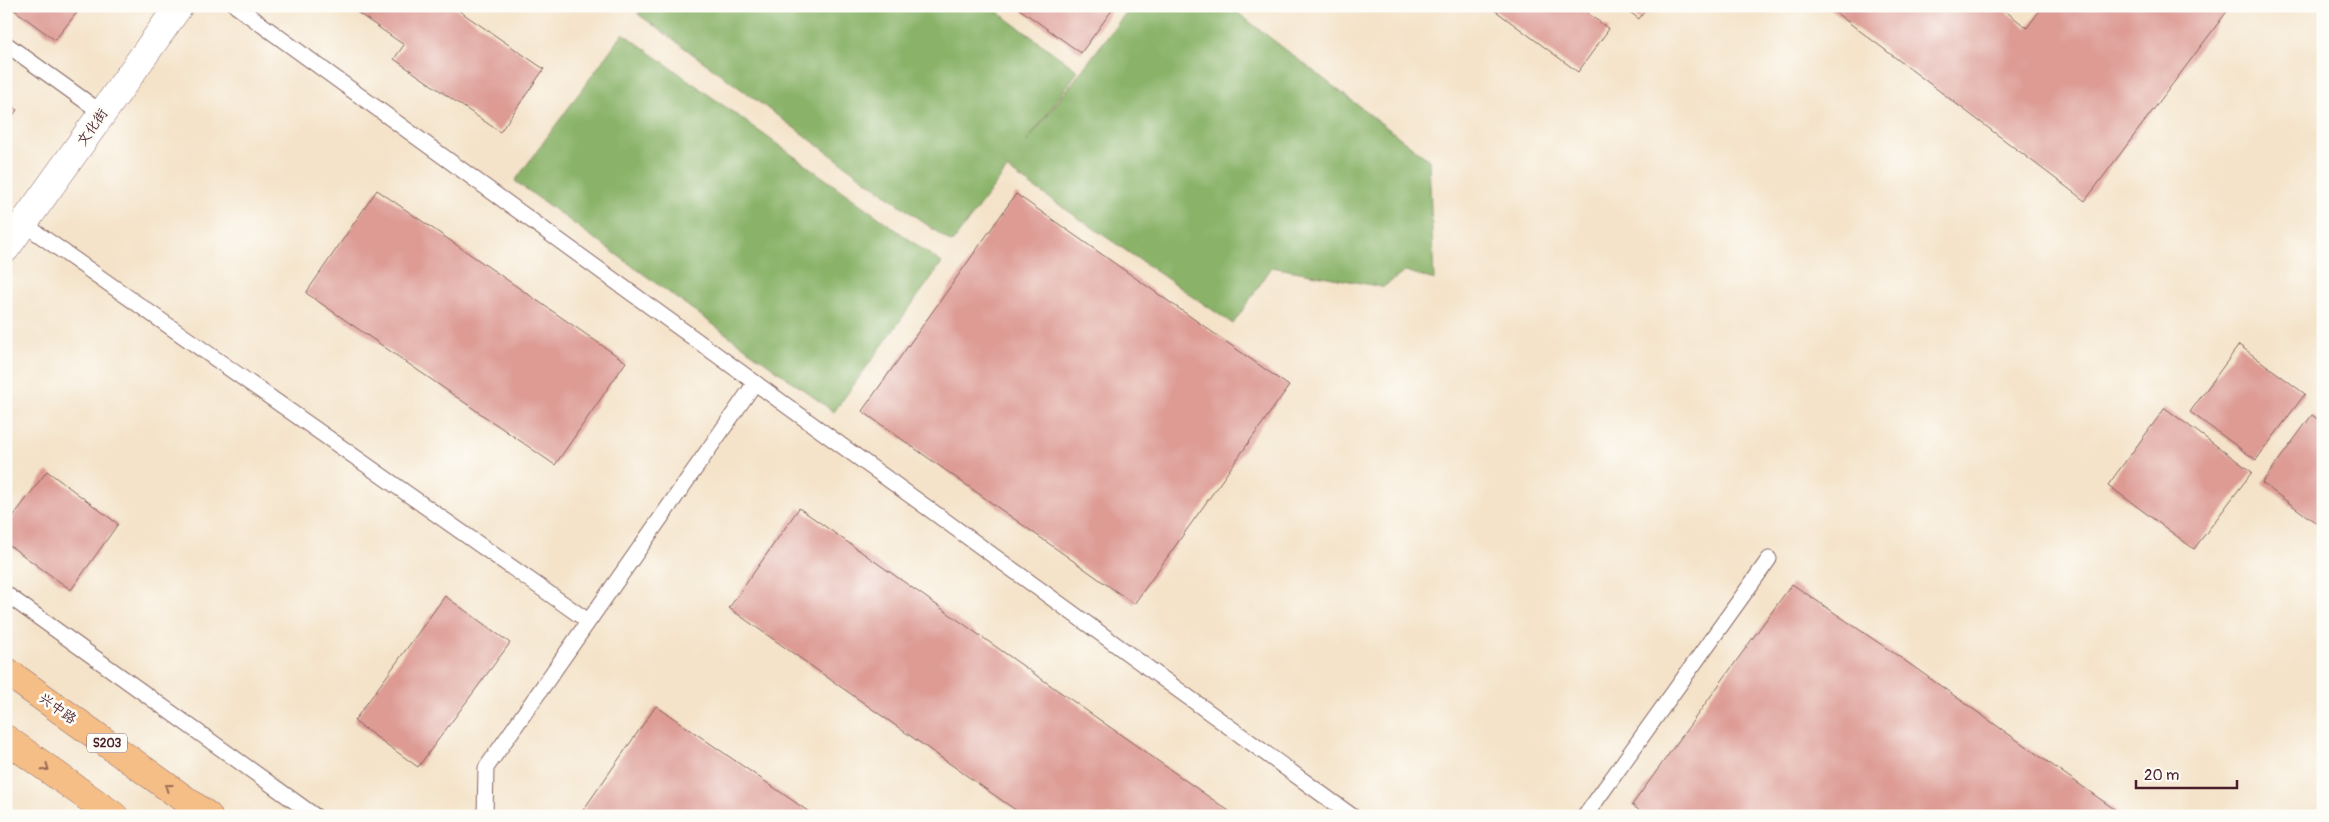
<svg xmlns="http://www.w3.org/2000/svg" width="2329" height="822" font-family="Pangolin,'LXGW WenKai TC',sans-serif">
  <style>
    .forest { fill: #8ab369; stroke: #6a694a }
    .building { fill: #dd9b94 }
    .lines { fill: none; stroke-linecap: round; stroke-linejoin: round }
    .service-casing { stroke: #866462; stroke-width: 17 }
    .tertiary-casing { stroke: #866462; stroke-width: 29 }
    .trunk-casing { stroke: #866462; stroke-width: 29 }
    .service { stroke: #fff; stroke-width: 15 }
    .tertiary { stroke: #fff; stroke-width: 28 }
    .trunk { stroke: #f6be87; stroke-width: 28 }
    .oneway { stroke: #976754 }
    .labels { text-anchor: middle; stroke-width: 5; stroke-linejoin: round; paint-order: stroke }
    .shield { fill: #fdfcf7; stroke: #806168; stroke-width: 1 }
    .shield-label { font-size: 12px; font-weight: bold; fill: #4a1f2b }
    .street-label { font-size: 14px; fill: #4a1f2b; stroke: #fdfcf7 }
  </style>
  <rect width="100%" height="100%" fill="#fdfcf7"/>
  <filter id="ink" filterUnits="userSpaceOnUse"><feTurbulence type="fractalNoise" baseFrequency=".02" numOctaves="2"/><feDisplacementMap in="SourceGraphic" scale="10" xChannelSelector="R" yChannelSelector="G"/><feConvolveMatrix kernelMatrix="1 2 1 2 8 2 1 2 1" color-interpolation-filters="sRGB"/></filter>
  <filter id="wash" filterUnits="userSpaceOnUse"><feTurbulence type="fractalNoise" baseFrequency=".0096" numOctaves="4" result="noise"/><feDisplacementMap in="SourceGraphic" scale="20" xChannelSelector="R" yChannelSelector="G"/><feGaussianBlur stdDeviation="1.12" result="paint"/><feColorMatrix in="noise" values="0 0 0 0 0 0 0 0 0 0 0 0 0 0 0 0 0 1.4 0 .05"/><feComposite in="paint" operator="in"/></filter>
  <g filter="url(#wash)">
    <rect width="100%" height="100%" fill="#f4e3c9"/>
    <g class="forest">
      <path d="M 643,6 L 990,6 L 1078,71 L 1027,142 L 1131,6 L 1229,6 L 1429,160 L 1434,280 L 1406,271 L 1383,287 L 1272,267 L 1233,324 L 1007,169 L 952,243 L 638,14 Z"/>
      <path d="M 623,33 L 942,263 L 834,412 L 515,181 Z"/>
    </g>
    <g id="blocks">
      <g class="building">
        <path d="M 9,6 L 82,6 L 55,40 Z"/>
        <path d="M 348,6 L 452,6 L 544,69 L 500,132 L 394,59 L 404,45 Z"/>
        <path d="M 1015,6 L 1115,6 L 1081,53 Z"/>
        <path d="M 1489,6 L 1578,6 L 1609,29 L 1578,72 Z"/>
        <path d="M 1622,6 L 1648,6 L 1639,19 Z"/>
        <path d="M 1827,6 L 1999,6 L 2027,28 L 2043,6 L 2231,6 L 2085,201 Z"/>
        <path d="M 6,102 L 17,110 L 6,124 Z"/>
        <path d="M 377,190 L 626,362 L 555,465 L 306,293 Z"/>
        <path d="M 1016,194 L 1289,386 L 1134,604 L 862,411 Z"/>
        <path d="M 2239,345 L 2305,394 L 2256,460 L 2190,412 Z"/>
        <path d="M 2165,408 L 2252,472 L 2194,549 L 2108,485 Z"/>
        <path d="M 2312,415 L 2323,423 L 2323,528 L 2262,483 Z"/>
        <path d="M 47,471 L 118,524 L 71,590 L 6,543 L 6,526 Z"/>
        <path d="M 799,508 L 1236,816 L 1024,816 L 729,608 Z"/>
        <path d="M 1792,584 L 1904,660 L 2124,816 L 1647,816 L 1632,805 Z"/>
        <path d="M 445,596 L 510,643 L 418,767 L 354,721 Z"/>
        <path d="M 656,706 L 815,816 L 579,816 Z"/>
      </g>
    </g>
  </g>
  <g filter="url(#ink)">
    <use href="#blocks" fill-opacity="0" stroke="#866462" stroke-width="1"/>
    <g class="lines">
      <g class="service-casing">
        <g id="service">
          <path d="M 236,6 L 1352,816"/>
          <path d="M 6,44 L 102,113"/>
          <path d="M 24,224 L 588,621"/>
          <path d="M 6,594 L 315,816"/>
          <path d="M 485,816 L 486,768 L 755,383"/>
          <path d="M 1585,816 L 1769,559"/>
        </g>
      </g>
      <g class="tertiary-casing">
        <path id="tertiary" d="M 6,248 L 179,6"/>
      </g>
      <g class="trunk-casing">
        <g id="trunk">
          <path d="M 6,671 L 208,816"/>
          <path d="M 6,739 L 114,816"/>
        </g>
      </g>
      <use href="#service" class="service"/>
      <use href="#tertiary" class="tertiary"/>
      <use href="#trunk" class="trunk"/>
    </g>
    <defs><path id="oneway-chevron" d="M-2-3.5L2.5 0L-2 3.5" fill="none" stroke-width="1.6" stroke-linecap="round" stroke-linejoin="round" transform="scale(1.25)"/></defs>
    <g class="oneway">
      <use href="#oneway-chevron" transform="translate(46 768) rotate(35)"/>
      <use href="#oneway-chevron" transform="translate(168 787) rotate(-144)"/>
    </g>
  </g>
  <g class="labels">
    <rect class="shield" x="87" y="733.5" width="40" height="19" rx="4"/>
    <g class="shield-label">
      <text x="107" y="747">S203</text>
    </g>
    <g class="street-label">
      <text transform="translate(92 127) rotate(-55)" y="5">文化街</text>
      <text transform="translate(58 708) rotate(36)" y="5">兴中路</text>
    </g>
  </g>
  <rect width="2329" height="822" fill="none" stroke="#fdfcf7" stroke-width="25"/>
  <path d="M2136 780v8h101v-8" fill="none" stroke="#4a1f2b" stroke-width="2.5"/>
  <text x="2144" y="780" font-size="15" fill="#4a1f2b" stroke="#fdfcf7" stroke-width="4" paint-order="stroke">20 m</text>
</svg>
